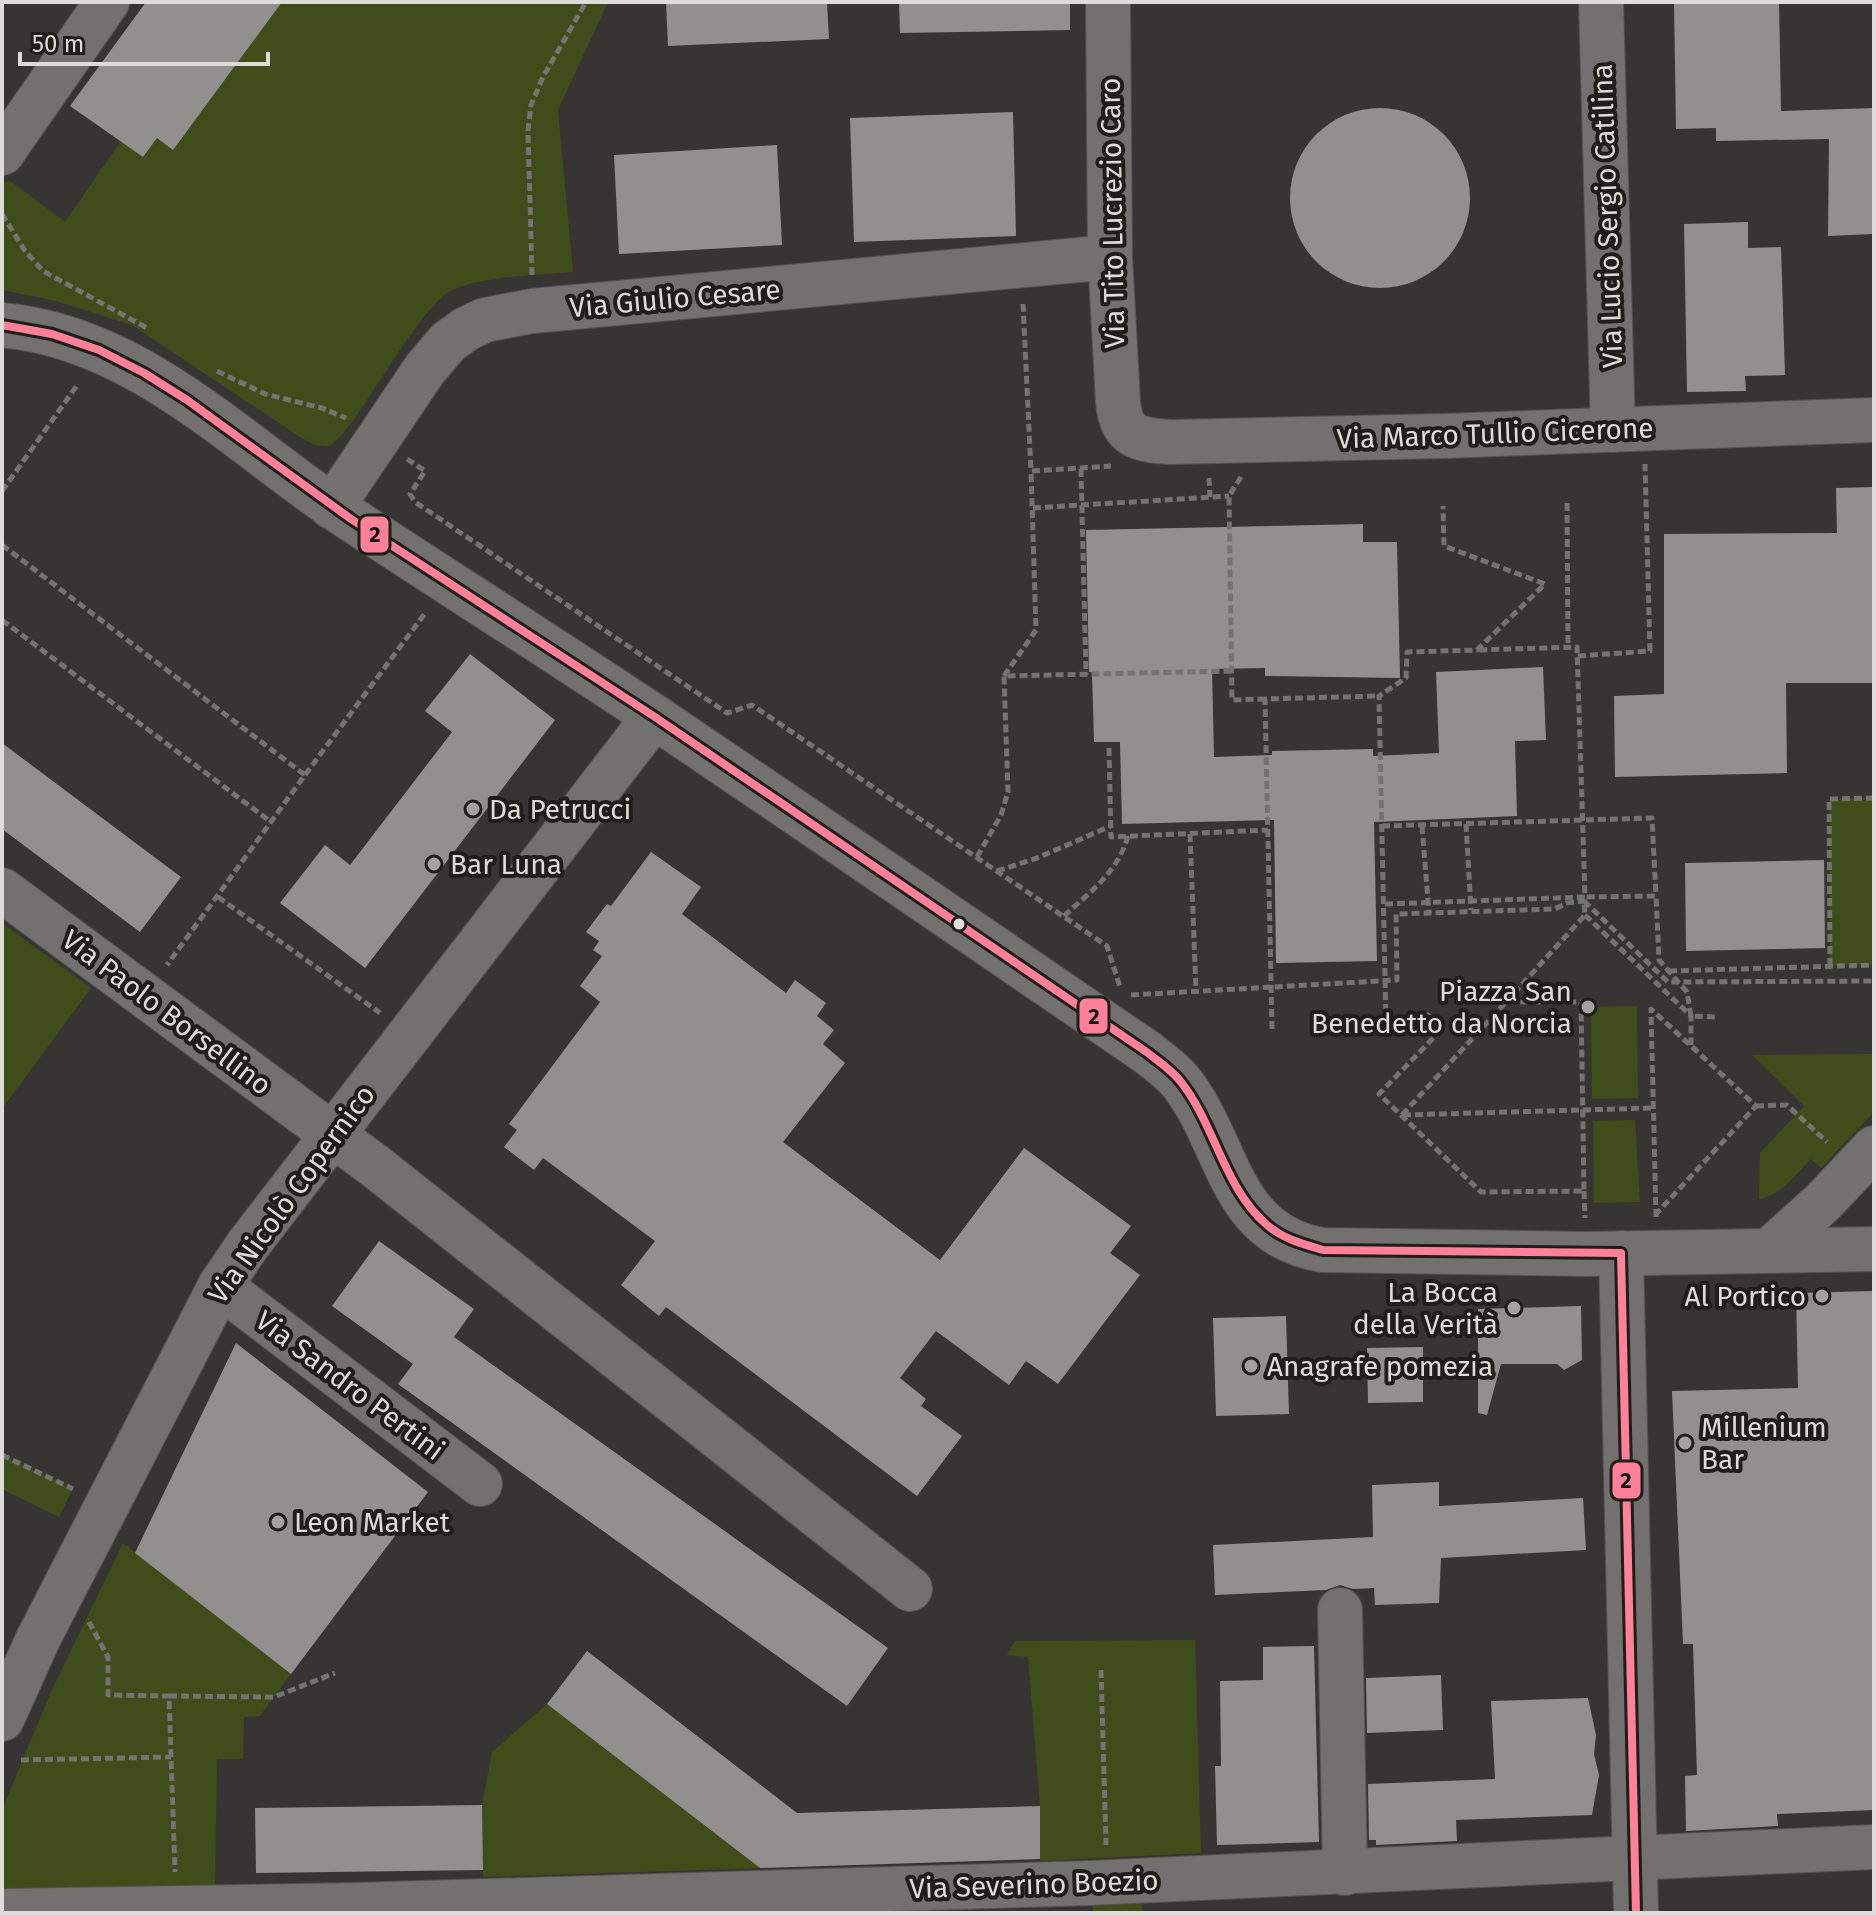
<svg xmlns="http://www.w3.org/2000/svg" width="1876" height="1915" font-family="'Fira Sans',sans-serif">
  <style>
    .green { fill: #404c1a }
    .building { fill: #92908e }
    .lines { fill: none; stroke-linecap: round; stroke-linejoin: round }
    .minor-casing { stroke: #545351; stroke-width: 46 }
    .path { stroke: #737371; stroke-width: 5; stroke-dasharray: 8 4; stroke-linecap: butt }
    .minor { stroke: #73716f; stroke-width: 44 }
    .bus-1-casing { stroke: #1f1e1b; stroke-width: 14 }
    .bus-1 { stroke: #ff8098; stroke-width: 8 }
    .poi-dot { fill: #a3a29f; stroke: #1f1e1b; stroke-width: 3 }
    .bus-dot { fill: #dddcd9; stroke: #1f1e1b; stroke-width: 3 }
    .labels { text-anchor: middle; stroke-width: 8; stroke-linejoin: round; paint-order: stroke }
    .street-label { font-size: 28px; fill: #dddcd9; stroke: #1f1e1b }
    .poi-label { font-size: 28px; fill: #dddcd9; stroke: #1f1e1b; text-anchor: start }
    .line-badge { stroke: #1f1e1b; stroke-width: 3 }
    .pale-badge-label { font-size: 22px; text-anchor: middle; font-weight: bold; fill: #111 }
  </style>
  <rect width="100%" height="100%" fill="#373533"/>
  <g class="green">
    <path d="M 282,2 L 608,2 L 558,110 L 573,272 C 541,275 471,276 446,294 C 424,310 392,363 375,388 C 362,407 348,432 330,446 L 314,445 L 297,435 L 132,325 L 56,301 L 2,290 L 2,184 L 8,181 L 13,183 L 65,222 L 121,141 L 143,157 L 157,138 L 173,149 Z"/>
    <path d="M 1874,798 L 1874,965 L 1830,966 L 1829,799 Z"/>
    <path d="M 2,923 L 91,988 L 2,1109 Z"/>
    <path d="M 1637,1006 L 1638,1098 L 1592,1099 L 1591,1007 Z"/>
    <path d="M 1874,1054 L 1874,1112 L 1821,1168 L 1811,1159 C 1796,1174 1781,1196 1759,1199 L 1760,1153 L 1804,1106 L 1752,1055 Z"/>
    <path d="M 1635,1120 L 1640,1202 L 1594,1203 L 1593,1121 Z"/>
    <path d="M 2,1455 L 73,1488 L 59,1517 L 2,1489 Z"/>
    <path d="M 123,1543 L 291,1674 L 260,1716 L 244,1717 L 243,1759 L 217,1759 L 215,1885 L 2,1892 L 2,1810 L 50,1694 Z"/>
    <path d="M 1195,1640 L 1201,1853 L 1040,1861 L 1040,1806 L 1028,1657 L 1007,1655 L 1015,1641 Z"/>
    <path d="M 547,1704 L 760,1868 L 483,1877 L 482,1805 L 492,1752 Z"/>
    <path d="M 1142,1901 L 1142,1913 L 1093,1913 L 1093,1902 Z"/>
  </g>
  <g class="building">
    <path d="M 146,2 L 282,2 L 173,150 L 157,138 L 143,157 L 70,106 Z"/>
    <path d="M 666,2 L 827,2 L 829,39 L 668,46 Z"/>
    <path d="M 899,2 L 1070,2 L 1070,30 L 900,33 Z"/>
    <path d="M 1674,2 L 1779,2 L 1781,111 L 1874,108 L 1874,234 L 1828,236 L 1829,139 L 1716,141 L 1716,128 L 1676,129 Z"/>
    <circle cx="1380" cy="198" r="90"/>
    <path d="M 1013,112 L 1016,236 L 854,242 L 850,118 Z"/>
    <path d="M 777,145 L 782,245 L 619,254 L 614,155 Z"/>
    <path d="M 1748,222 L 1748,248 L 1781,247 L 1785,375 L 1745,376 L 1746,391 L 1687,392 L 1684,224 Z"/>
    <path d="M 1874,487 L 1874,683 L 1786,683 L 1787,773 L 1615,777 L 1614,696 L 1664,694 L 1664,534 L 1837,533 L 1836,488 Z"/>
    <path d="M 1363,524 L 1363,542 L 1397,542 L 1400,678 L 1265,676 L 1265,668 L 1212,669 L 1214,757 L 1272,755 L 1272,751 L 1373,749 L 1373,756 L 1439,753 L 1436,672 L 1543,667 L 1546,740 L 1515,741 L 1517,816 L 1374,822 L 1377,961 L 1276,963 L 1274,820 L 1122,824 L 1120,742 L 1094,742 L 1092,672 L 1089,672 L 1086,530 Z"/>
    <path d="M 470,654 L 555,720 L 365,968 L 280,903 L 325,845 L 350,865 L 452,732 L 425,711 Z"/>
    <path d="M 2,743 L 181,877 L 140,932 L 2,829 Z"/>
    <path d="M 651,852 L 701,887 L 682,914 L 786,993 L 795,980 L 826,1003 L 817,1016 L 834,1030 L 823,1044 L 845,1063 L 783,1142 L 940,1260 L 1024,1148 L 1131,1226 L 1110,1253 L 1140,1275 L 1058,1384 L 1026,1361 L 1009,1385 L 936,1331 L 900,1378 L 926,1399 L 921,1406 L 962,1436 L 917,1496 L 666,1307 L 659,1316 L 621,1285 L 655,1241 L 543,1158 L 534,1170 L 504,1147 L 517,1130 L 509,1124 L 600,1002 L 580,986 L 602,956 L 593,950 L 599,941 L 586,932 L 607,904 L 611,906 Z"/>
    <path d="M 1824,860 L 1825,948 L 1686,951 L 1685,863 Z"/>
    <path d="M 379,1241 L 474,1309 L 454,1337 L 888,1648 L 847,1706 L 398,1384 L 413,1364 L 332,1306 Z"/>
    <path d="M 1874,1291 L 1874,1810 L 1777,1814 L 1778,1826 L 1686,1831 L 1685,1776 L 1697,1775 L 1693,1644 L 1683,1644 L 1672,1391 L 1798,1388 L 1796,1293 Z"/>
    <path d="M 1581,1306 L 1582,1360 L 1564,1370 L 1557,1364 L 1501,1364 L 1487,1415 L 1478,1413 L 1478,1309 Z"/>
    <path d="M 1286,1316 L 1289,1414 L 1216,1416 L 1213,1318 Z"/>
    <path d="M 236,1343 L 428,1492 L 291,1674 L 135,1553 Z"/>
    <path d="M 1423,1347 L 1423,1402 L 1368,1403 L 1367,1348 Z"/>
    <path d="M 1439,1482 L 1439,1506 L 1583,1498 L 1586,1550 L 1441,1558 L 1439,1603 L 1375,1605 L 1374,1588 L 1353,1589 L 1340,1585 L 1326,1590 L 1215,1595 L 1213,1545 L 1373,1537 L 1372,1485 Z"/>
    <path d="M 1314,1646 L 1319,1842 L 1217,1845 L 1215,1766 L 1221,1766 L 1220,1681 L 1263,1680 L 1263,1647 Z"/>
    <path d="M 587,1651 L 797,1813 L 1040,1806 L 1040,1859 L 760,1868 L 547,1704 Z"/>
    <path d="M 1441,1675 L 1443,1730 L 1367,1733 L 1366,1678 Z"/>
    <path d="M 1588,1698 L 1596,1735 L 1594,1754 L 1599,1775 L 1592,1815 L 1456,1820 L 1457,1841 L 1376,1845 L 1376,1840 L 1369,1840 L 1368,1784 L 1495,1779 L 1491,1701 Z"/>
    <path d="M 482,1805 L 483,1870 L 256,1873 L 255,1808 Z"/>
  </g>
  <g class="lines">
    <g class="minor-casing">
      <g id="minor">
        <path d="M 1108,2 L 1110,257 L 1118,402 C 1121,438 1139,440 1171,442 L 1443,436 L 1874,420"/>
        <path d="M 1601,2 L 1613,430"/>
        <path d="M 2,153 L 107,2"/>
        <path d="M 2,325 C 139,337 241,447 351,519 C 452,585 554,650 655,717 C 820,828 983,941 1148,1053 C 1159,1062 1171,1070 1181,1082 C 1230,1144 1228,1235 1323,1250 L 1586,1254 L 1874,1249"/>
        <path d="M 332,507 L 425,369 L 448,342 L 466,329 L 485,320 L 532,311 L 1110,257"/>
        <path d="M 2,890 L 375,1166 L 910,1589"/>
        <path d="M 1771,1249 L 1823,1202 L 1874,1148"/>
        <path d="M 1621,1253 L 1636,1913"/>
        <path d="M 220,1286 L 480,1484"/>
        <path d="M 1340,1610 L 1345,1873"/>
        <path d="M 2,1719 L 38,1639 L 220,1286 L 247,1246 L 654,717"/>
        <path d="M 2,1911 L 355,1905 L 1090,1883 L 1874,1847"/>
      </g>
    </g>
    <g class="path">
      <path d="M 2,214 L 25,251 L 43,271 L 147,328"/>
      <path d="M 532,275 L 528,131 L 531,105 L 543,77 L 586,2"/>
      <path d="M 1023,304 L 1031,471"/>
      <path d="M 217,371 L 265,394 L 322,408 L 346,418"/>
      <path d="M 407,459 L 425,471 L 410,494 L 415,502 L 727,713 L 752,705 L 1107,946 L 1120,987"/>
      <path d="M 1081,469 L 1086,675"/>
      <path d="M 1241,477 L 1229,496 L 1232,700 L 1265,699"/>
      <path d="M 1209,478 L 1210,497"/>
      <path d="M 2,491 L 78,384"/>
      <path d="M 1567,503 L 1568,647"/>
      <path d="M 1033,508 L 1229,496"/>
      <path d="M 2,545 L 305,775 L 167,965"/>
      <path d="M 2,620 L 271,822"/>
      <path d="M 1578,656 L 1650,651 L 1645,464"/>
      <path d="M 1004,676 L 1036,630 L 1031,471 L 1111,466"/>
      <path d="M 1109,748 L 1111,837 L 1268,830"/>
      <path d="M 305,775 L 426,612"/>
      <path d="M 1466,824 L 1471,910"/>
      <path d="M 1382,826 L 1652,818 L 1656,896"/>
      <path d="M 1422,826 L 1429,913"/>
      <path d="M 1190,834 L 1196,991"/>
      <path d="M 977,857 L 1001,815 L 1008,792 L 1004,676 L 1231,671"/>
      <path d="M 997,871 L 1037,858 L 1111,826"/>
      <path d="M 218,897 L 380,1013"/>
      <path d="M 1584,901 L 1668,982 L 1874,981"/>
      <path d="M 1385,904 L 1585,897 L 1577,647 L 1478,650"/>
      <path d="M 1585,915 L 1691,1016 L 1691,1045"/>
      <path d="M 1064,916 C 1090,892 1118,872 1128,836"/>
      <path d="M 1830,966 L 1829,799 L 1874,798"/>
      <path d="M 1669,971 L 1874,965"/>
      <path d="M 1131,995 L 1397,980 L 1396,914 L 1555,909 L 1566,903 L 1584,901 L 1585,897 L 1656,896 L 1659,960 L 1687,992 L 1691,1016 L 1717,1017"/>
      <path d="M 1506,1002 L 1585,915 L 1584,902"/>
      <path d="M 1386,1024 L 1379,696 L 1406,678 L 1407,652 L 1477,650 L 1545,584 L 1444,546 L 1443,506"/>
      <path d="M 1272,1029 L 1265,699 L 1379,696"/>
      <path d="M 1756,1106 L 1787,1105 L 1827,1142"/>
      <path d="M 1402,1115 L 1506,1002 L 1581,1002 L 1584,1191 L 1481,1192 L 1379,1094 L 1443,1028 L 1424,1012"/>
      <path d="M 1403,1115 L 1652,1108"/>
      <path d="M 1584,1191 L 1585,1218"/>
      <path d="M 1656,1217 L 1651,1009 L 1756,1106 L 1656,1214"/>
      <path d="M 2,1455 L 73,1489"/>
      <path d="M 89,1622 L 108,1657 L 108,1695 L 169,1696 L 175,1872"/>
      <path d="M 1101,1670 L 1106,1845"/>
      <path d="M 169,1696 L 274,1697 L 335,1673"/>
      <path d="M 21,1760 L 171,1757"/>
    </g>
    <use href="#minor" class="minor"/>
    <g class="bus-1-casing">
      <path id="bus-1" d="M 2,325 L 52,334 L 99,350 L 144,373 L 187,400 L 351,519 L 655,717 L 1148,1053 C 1159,1062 1172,1070 1181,1082 C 1215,1125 1224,1188 1267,1225 C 1283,1239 1303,1244 1323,1250 L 1621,1253 L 1636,1913"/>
    </g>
    <use href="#bus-1" class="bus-1"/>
  </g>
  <g class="poi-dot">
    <circle cx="473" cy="809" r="8"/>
    <circle cx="434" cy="864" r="8"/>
    <circle cx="1588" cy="1007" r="8"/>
    <circle cx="1822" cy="1296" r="8"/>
    <circle cx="1514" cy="1308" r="8"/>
    <circle cx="1251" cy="1366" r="8"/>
    <circle cx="1685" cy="1443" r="8"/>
    <circle cx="278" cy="1522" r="8"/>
  </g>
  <circle class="bus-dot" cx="959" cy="924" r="7"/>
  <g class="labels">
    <g class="street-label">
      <text transform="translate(1112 213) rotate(-91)" y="10">Via Tito Lucrezio Caro</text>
      <text transform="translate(1607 216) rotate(-92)" y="10">Via Lucio Sergio Catilina</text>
      <text transform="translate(675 298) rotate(-5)" y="10">Via Giulio Cesare</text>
      <text transform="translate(1495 433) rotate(-2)" y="10">Via Marco Tullio Cicerone</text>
      <text transform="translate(167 1012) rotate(37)" y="10">Via Paolo Borsellino</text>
      <text transform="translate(291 1194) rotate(-54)" y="10">Via Nicolò Copernico</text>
      <text transform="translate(350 1385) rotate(37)" y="10">Via Sandro Pertini</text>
      <text transform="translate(1034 1884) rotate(-2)" y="10">Via Severino Boezio</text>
    </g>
    <g class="poi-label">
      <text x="489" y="819">Da Petrucci</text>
      <text x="450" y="874">Bar Luna</text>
      <text x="1572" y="1001" text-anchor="end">Piazza San<tspan x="1572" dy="32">Benedetto da Norcia</tspan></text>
      <text x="1498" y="1302" text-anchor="end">La Bocca<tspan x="1498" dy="32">della Verità</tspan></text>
      <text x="1806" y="1306" text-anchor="end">Al Portico</text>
      <text x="1267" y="1376">Anagrafe pomezia</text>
      <text x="1701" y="1437">Millenium<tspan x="1701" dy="32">Bar</tspan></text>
      <text x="294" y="1532">Leon Market</text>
    </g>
  </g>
  <g class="line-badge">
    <rect x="359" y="515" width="31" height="39" rx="8" fill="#ff8098"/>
    <rect x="1078" y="997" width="31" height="38" rx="8" fill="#ff8098"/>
    <rect x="1611" y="1461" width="31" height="39" rx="8" fill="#ff8098"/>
  </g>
  <g class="pale-badge-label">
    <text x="375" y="542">2</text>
    <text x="1094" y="1024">2</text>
    <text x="1626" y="1488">2</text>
  </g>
  <rect width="1876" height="1915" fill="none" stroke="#dddcd9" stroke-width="8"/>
  <path d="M20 52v12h248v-12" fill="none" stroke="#dddcd9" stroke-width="4"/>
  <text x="32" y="52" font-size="24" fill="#dddcd9" stroke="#1f1e1b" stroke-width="6" paint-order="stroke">50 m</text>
</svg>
